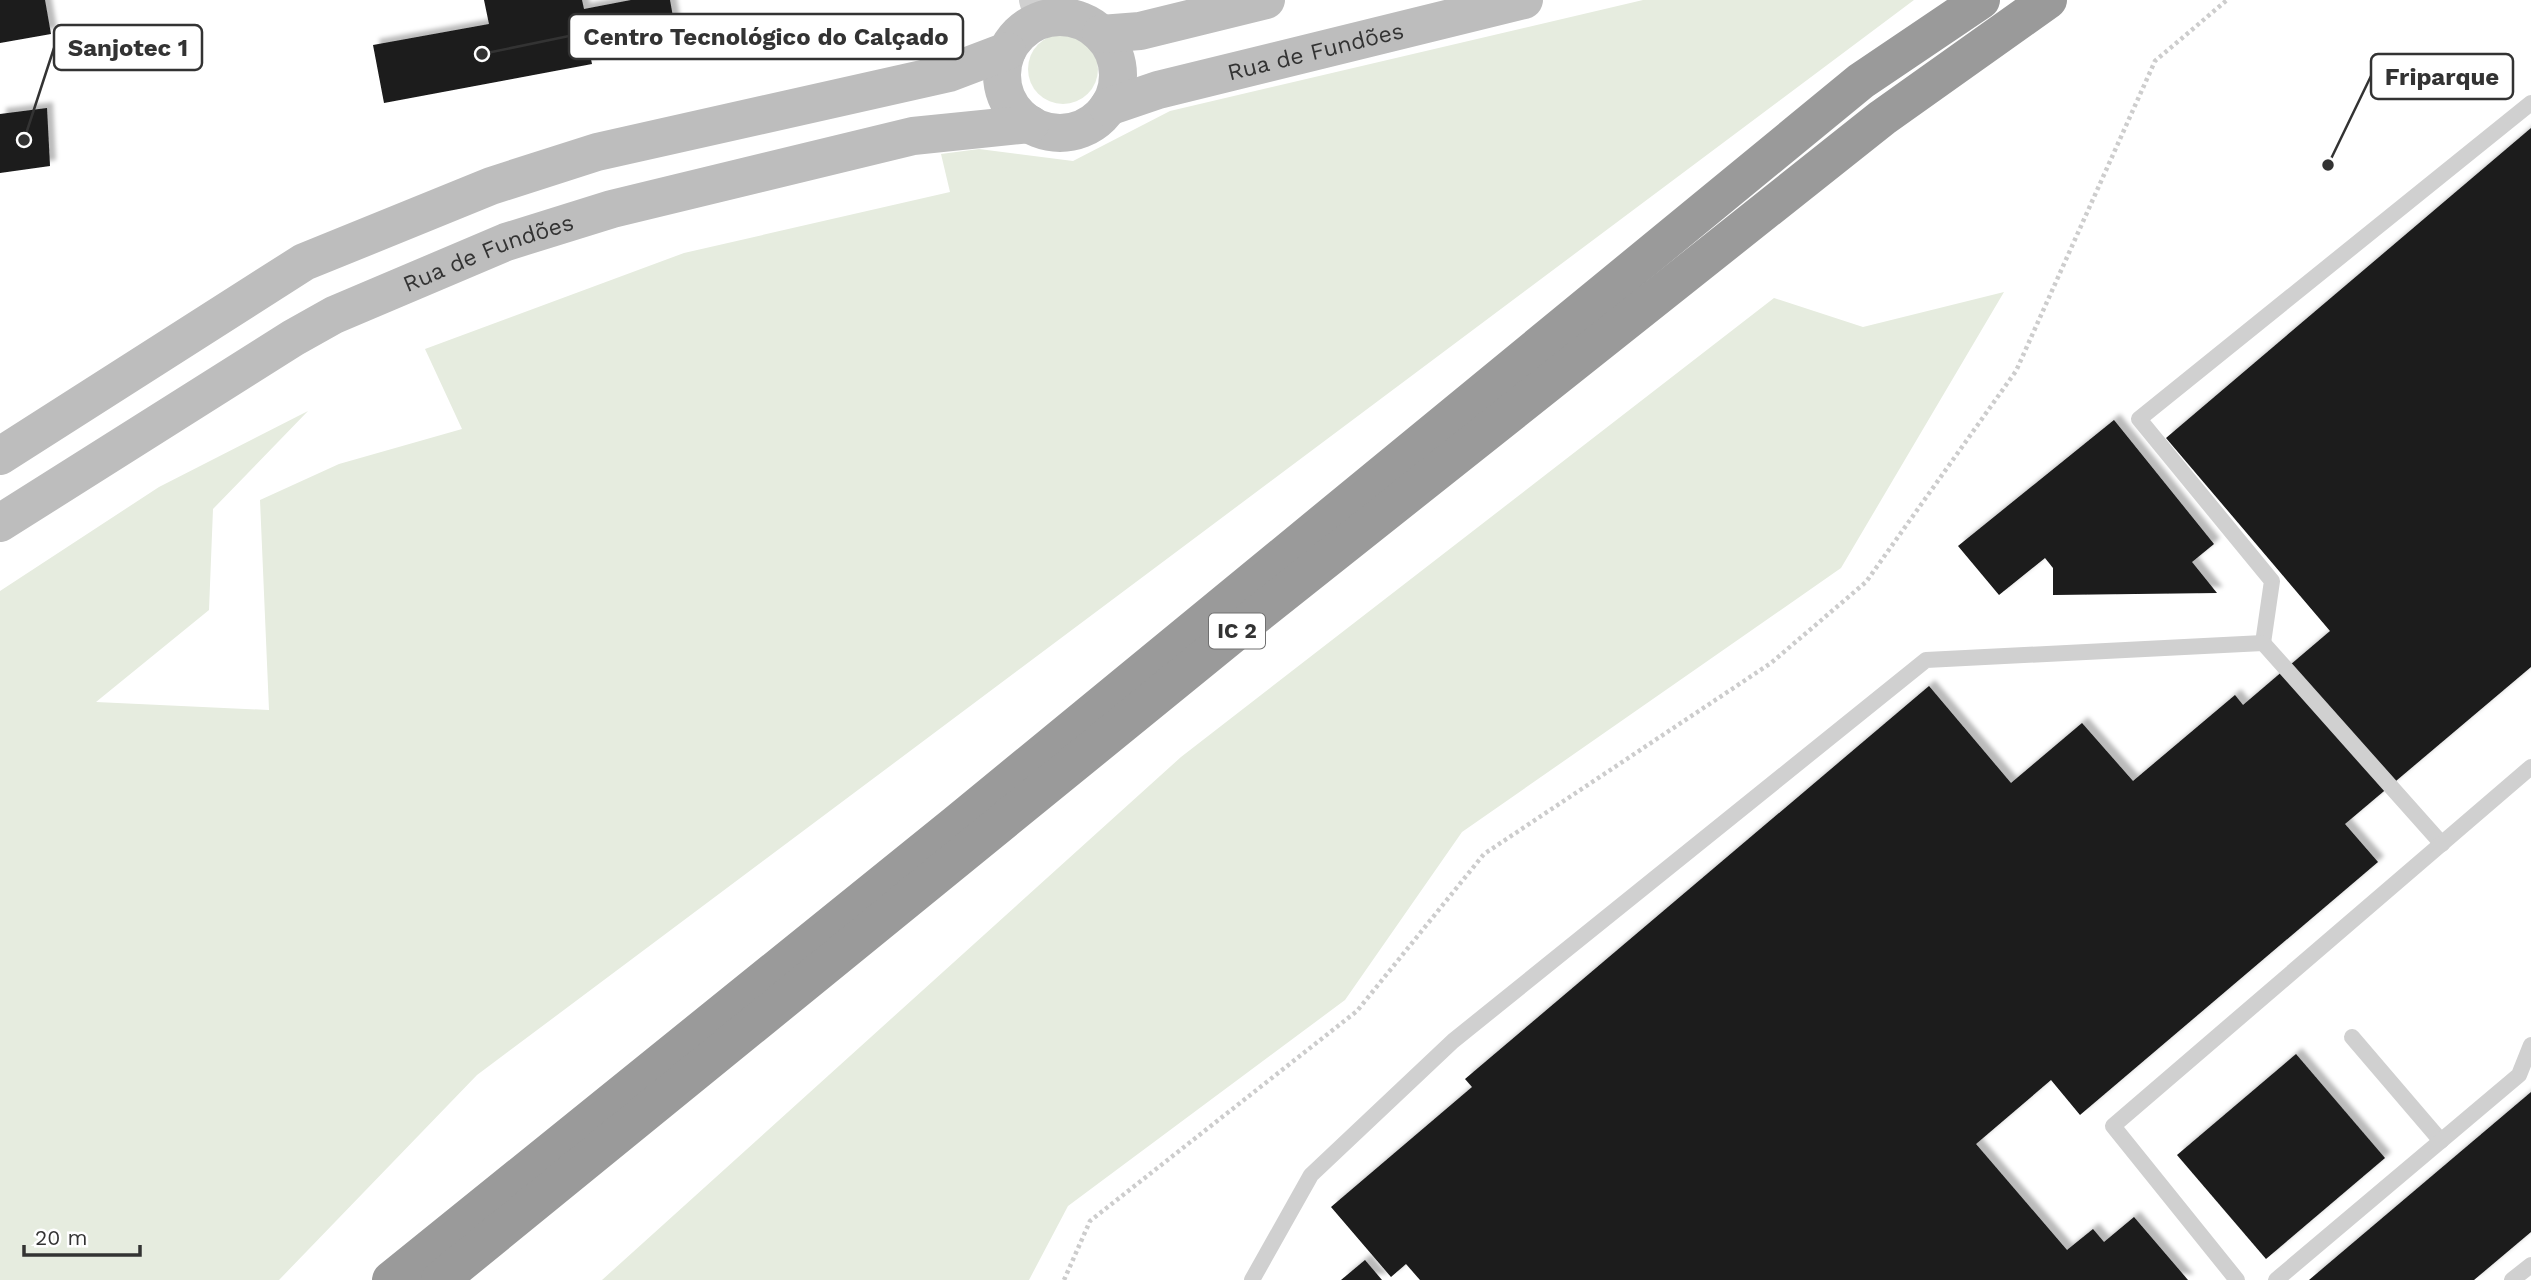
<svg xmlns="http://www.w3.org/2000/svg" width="2531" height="1280" font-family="'Work Sans',sans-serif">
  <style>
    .green { fill: #e6ecdf }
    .building { fill: #1a1a1a; filter: url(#shadow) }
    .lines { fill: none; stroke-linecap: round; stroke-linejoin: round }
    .path { stroke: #cdcdcd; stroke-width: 4.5; stroke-dasharray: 3.5 3.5; stroke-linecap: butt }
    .lane { stroke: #d0d0d0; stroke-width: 16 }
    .street { stroke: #d0d0d0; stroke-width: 32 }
    .secondary { stroke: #bdbdbd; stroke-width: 38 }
    .highway { stroke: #9a9a9a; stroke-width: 38 }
    .labels { text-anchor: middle; stroke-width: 7; stroke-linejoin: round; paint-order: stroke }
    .shield { fill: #fff; stroke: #707070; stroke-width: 2 }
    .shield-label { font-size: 21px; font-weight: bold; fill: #333 }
    .street-label { font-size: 23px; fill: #333; stroke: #fff }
    .leader { fill: none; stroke: #333; stroke-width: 2.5 }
    .callout-dot { fill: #333; stroke: #fff; stroke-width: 2.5 }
    .callout { fill: #fff; stroke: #333; stroke-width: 2.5 }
    .callout-label { font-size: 24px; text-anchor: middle; font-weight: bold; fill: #333 }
  </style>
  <defs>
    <filter id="shadow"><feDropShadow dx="6" dy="-6" stdDeviation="2" flood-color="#0004"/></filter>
  </defs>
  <rect width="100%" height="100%" fill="#fff"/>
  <g class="green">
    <path d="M 1643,0 L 1914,0 L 477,1075 L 279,1280 L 0,1280 L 0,591 L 159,487 L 308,411 L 213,509 L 209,610 L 96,702 L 269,710 L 260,500 L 339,464 L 462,429 L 425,349 L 684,253 L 950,192 L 941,154 L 979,149 L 1073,161 L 1170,111 Z"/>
    <circle cx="1063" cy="69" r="35"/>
    <path d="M 2004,292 L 1841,568 L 1462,832 L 1345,1000 L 1068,1206 L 1029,1280 L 602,1280 L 1181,757 L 1774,298 L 1863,327 Z"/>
  </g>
  <g class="building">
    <path d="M 0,0 L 45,0 L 51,34 L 0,43 Z"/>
    <path d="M 484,0 L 582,0 L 584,9 L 631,0 L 670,0 L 675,28 L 588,45 L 592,64 L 384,103 L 373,45 L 489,24 Z"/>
    <path d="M 47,108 L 50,166 L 0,173 L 0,114 Z"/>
    <path d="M 2531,128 L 2531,667 L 2345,824 L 2378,862 L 2080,1115 L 2051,1080 L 1976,1144 L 2067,1250 L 2093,1229 L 2104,1242 L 2134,1217 L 2188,1280 L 1420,1280 L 1406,1264 L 1391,1277 L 1331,1207 L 1472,1087 L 1465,1079 L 1929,686 L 2011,783 L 2082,723 L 2133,781 L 2235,695 L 2243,705 L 2330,631 L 2166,438 Z"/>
    <path d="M 2114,420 L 2214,544 L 2192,562 L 2217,593 L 2053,595 L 2053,568 L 2045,558 L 1999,595 L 1958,546 Z"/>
    <path d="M 2296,1054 L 2385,1158 L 2266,1259 L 2177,1155 Z"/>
    <path d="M 2531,1092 L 2531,1232 L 2474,1280 L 2309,1280 Z"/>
    <path d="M 1365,1260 L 1382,1280 L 1341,1280 Z"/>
  </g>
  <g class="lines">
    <path class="path" d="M 1064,1280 L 1090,1221 L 1357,1011 L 1484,854 L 1771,663 L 1866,582 L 2016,371 L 2155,61 L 2227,0"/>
    <g class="lane">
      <path d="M 2263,643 L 2272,581 L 2139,419 L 2531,103"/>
      <path d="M 2352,1037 L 2441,1141"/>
      <path d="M 1252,1280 L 1311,1175 L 1453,1041 L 1926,660 L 2263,643 L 2442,844"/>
      <path d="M 2237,1280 L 2113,1126 L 2531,767"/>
      <path d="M 2276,1280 L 2519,1075 L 2531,1045"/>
      <path d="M 2512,1280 L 2531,1265"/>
    </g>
    <path class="street" d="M 1035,0 L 1041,20"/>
    <g class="secondary">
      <circle cx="1060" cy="75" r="58"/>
      <path d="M 1101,34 L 1140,31 L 1266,0"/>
      <path id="s1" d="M 1108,107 L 1158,90 L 1524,0"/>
      <path d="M 0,456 L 304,262 L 491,186 L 597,152 L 949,73 L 1007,51"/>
      <path id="s2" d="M 0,523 L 293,338 L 334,315 L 506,242 L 612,209 L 913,136 L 1030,124"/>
    </g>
    <g class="highway">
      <path d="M 391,1280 L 956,824 L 1861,81 L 1981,0"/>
      <path d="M 440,1280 L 1254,617 L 1882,118 L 2048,0"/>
    </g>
  </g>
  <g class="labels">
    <rect class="shield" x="1209" y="613.5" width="56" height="35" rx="5"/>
    <g class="shield-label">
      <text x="1237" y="638">IC 2</text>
    </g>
    <g class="street-label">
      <text dy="8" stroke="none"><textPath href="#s1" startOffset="215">Rua de Fundões</textPath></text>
      <text dy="8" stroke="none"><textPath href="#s2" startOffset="560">Rua de Fundões</textPath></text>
    </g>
  </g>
  <path class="leader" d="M482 54L569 36M24 140L54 48M2328 165L2371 76"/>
  <g class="callout-dot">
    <circle cx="482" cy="54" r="7"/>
    <circle cx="24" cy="140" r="7"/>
    <circle cx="2328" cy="165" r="7"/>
  </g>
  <g class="callout">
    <rect x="569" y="14" width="394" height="45" rx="7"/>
    <rect x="54" y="25" width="148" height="45" rx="7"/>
    <rect x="2371" y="54" width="142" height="45" rx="7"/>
  </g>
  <g class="callout-label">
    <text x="766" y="45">Centro Tecnológico do Calçado</text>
    <text x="128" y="56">Sanjotec 1</text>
    <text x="2442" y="85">Friparque</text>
  </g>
  <path d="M24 1245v10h116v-10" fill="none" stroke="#333333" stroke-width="3.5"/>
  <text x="35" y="1245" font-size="21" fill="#333333" stroke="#ffffff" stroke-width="5" paint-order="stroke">20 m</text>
</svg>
